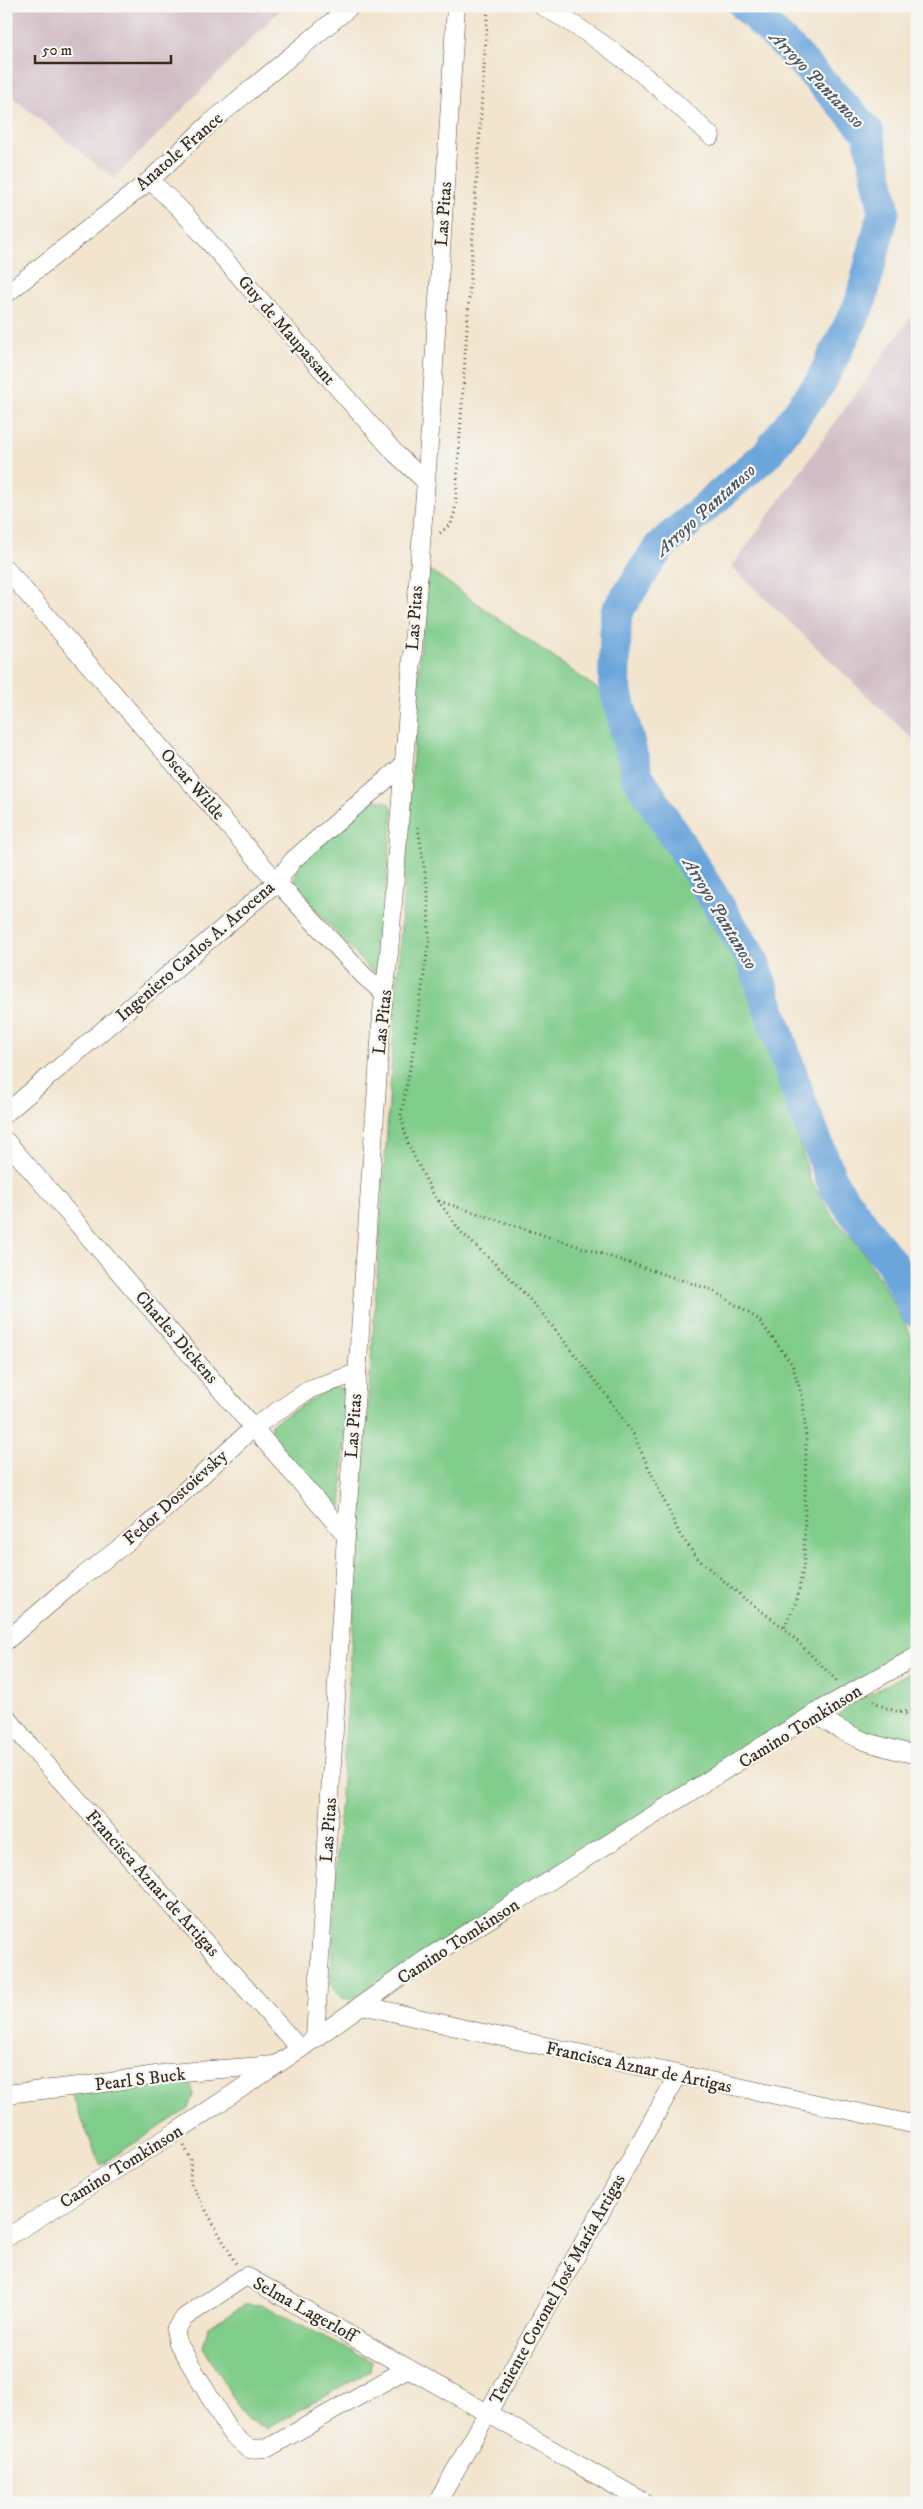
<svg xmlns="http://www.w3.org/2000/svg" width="923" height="2509" font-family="'IM FELL DW Pica',serif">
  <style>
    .industrial { fill: #d2bdc6 }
    .green { fill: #80cc8a; stroke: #5e7b54 }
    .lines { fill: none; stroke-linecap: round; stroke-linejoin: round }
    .river { stroke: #6ba5db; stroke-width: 32 }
    .minor-casing { stroke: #564638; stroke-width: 19 }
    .path { stroke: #564638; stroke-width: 3; stroke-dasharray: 1 4; stroke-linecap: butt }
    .minor { stroke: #fff; stroke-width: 18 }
    .labels { text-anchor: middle; stroke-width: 4.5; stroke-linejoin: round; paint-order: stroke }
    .street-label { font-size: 18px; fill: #3b2a1e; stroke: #f6f6f2 }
    .water-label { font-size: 19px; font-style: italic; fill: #4c5560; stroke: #f6f6f2 }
  </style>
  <rect width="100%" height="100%" fill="#f6f6f2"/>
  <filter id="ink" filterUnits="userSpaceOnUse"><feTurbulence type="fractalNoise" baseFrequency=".02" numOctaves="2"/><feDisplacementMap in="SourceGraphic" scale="10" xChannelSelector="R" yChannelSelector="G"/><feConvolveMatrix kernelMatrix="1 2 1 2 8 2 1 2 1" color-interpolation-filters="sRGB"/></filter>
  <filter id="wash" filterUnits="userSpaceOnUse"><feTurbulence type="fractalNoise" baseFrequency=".0096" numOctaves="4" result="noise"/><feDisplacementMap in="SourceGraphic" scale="20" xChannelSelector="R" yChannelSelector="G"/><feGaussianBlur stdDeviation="1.12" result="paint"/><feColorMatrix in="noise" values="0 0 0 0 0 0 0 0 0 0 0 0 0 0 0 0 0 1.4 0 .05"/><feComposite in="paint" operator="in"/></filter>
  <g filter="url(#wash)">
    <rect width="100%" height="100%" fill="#f2e4cd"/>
    <g class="industrial">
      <path d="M 6,6 L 284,6 L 114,179 L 6,92 Z"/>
      <path d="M 917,308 L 917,743 L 732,567 Z"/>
    </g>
    <g class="green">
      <path d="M 426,567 L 602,692 L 617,736 L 638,782 L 686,852 L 715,909 L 744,973 L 770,1044 L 810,1179 L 833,1217 L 859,1246 L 883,1284 L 917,1346 L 917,1652 L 352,1999 C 339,2000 336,1994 331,1983 L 336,1867 Z"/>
      <path d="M 377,800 C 387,801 391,802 393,812 L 379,969 L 376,972 L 370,970 L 294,886 L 295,877 L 299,865 L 368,802 Z"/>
      <path d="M 331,1388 L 341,1389 L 347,1394 L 341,1510 L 330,1506 L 270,1434 L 271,1424 Z"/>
      <path d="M 917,1668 L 917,1746 L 842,1726 L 837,1720 L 840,1713 L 849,1706 Z"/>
      <path d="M 176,2080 L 192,2086 L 193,2095 L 188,2109 L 100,2165 L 71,2093 Z"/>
      <path d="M 246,2304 L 263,2305 L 371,2361 L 370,2371 L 267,2428 L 246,2419 L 203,2347 L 208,2327 Z"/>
    </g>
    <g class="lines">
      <path class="river" d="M 745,6 L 796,55 L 868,132 L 884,210 L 860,304 L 820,383 L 767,454 L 659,547 L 616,613 L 614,683 L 637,775 L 753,961 L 802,1105 L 834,1186 L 892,1264 L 917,1312"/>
    </g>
  </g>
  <g filter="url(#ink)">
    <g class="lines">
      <g class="minor-casing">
        <g id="minor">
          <path d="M 542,6 C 607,41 659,86 711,136"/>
          <path d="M 150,180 L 181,210 L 396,454 L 424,480"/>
          <path d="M 6,294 L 150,180 L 209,124 L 351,6"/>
          <path d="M 6,569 L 277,882 L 364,976 L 385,994"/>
          <path d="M 6,1113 L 277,882 L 293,860 L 402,766"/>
          <path d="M 6,1141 L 346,1535"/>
          <path d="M 6,1641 L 75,1582 L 138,1534 L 254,1427 L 310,1389 L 357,1373"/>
          <path d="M 815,1713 C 850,1740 875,1745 917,1755"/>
          <path d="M 6,1716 L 30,1746 L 300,2049"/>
          <path d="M 362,2005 L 474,2031 L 917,2125"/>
          <path d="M 315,2038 L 346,1535 L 382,1013 L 389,953 L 430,430 L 456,6"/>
          <path d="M 6,2094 L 97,2084 L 169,2073 L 274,2065"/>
          <path d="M 6,2238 L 176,2132 L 300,2049 L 423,1961 L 815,1713 L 917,1656"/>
          <path d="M 408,2368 L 268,2448 L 249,2449 L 230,2432 L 178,2343 L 175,2330 L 185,2317 L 246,2276 C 379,2352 512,2427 646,2503"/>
          <path d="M 437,2503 L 678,2075"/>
        </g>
      </g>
      <g class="path">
        <path d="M 440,533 L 451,524 L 455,511 L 488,6"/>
        <path d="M 418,827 L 428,893 L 429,940 L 412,1057 L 401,1115 L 408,1144 L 433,1194 L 462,1233 L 507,1275 L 541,1312 L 602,1389 L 633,1434 L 680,1535 L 699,1560 L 744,1598 L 784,1628 L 837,1681"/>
        <path d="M 439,1201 L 712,1290 L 758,1319 L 792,1364 L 803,1399 L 806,1440 L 804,1563 L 797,1600 L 784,1628"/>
        <path d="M 873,1701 L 886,1708 L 917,1717"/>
        <path d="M 900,1711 L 917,1711"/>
        <path d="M 184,2146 L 191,2159 L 190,2182 L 236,2264"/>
      </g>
      <use href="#minor" class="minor"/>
    </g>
  </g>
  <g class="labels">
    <g class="street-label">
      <text transform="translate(179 151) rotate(-41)" y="6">Anatole France</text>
      <text transform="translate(443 214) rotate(-86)" y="6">Las Pitas</text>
      <text transform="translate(287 330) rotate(49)" y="6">Guy de Maupassant</text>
      <text transform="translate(414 618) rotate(-86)" y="6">Las Pitas</text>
      <text transform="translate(193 784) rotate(49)" y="6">Oscar Wilde</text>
      <text transform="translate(195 951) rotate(-41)" y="6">Ingeniero Carlos A. Arocena</text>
      <text transform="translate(382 1022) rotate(-84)" y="6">Las Pitas</text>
      <text transform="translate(177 1337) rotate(49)" y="6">Charles Dickens</text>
      <text transform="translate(353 1426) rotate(-86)" y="6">Las Pitas</text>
      <text transform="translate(175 1497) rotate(-42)" y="6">Fedor Dostoievsky</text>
      <text transform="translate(800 1726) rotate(-32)" y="6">Camino Tomkinson</text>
      <text transform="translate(328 1830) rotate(-86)" y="6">Las Pitas</text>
      <text transform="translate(153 1883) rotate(48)" y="6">Francisca Aznar de Artigas</text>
      <text transform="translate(458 1941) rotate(-33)" y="6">Camino Tomkinson</text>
      <text transform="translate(639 2067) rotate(12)" y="6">Francisca Aznar de Artigas</text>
      <text transform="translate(140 2079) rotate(-7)" y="6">Pearl S Buck</text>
      <text transform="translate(121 2166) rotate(-32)" y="6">Camino Tomkinson</text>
      <text transform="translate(557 2289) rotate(-61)" y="6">Teniente Coronel José María Artigas</text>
      <text transform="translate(305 2309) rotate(29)" y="6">Selma Lagerloff</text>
    </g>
    <g class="water-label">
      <text transform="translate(818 79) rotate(46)" y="7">Arroyo Pantanoso</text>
      <text transform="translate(705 509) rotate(-42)" y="7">Arroyo Pantanoso</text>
      <text transform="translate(721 913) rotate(59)" y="7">Arroyo Pantanoso</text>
    </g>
  </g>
  <rect width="923" height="2509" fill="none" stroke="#f6f6f2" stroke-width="25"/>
  <path d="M35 55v8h136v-8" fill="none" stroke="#3b2a1e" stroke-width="2.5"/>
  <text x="42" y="55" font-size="15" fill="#3b2a1e" stroke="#f6f6f2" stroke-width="4" paint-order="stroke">50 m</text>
</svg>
